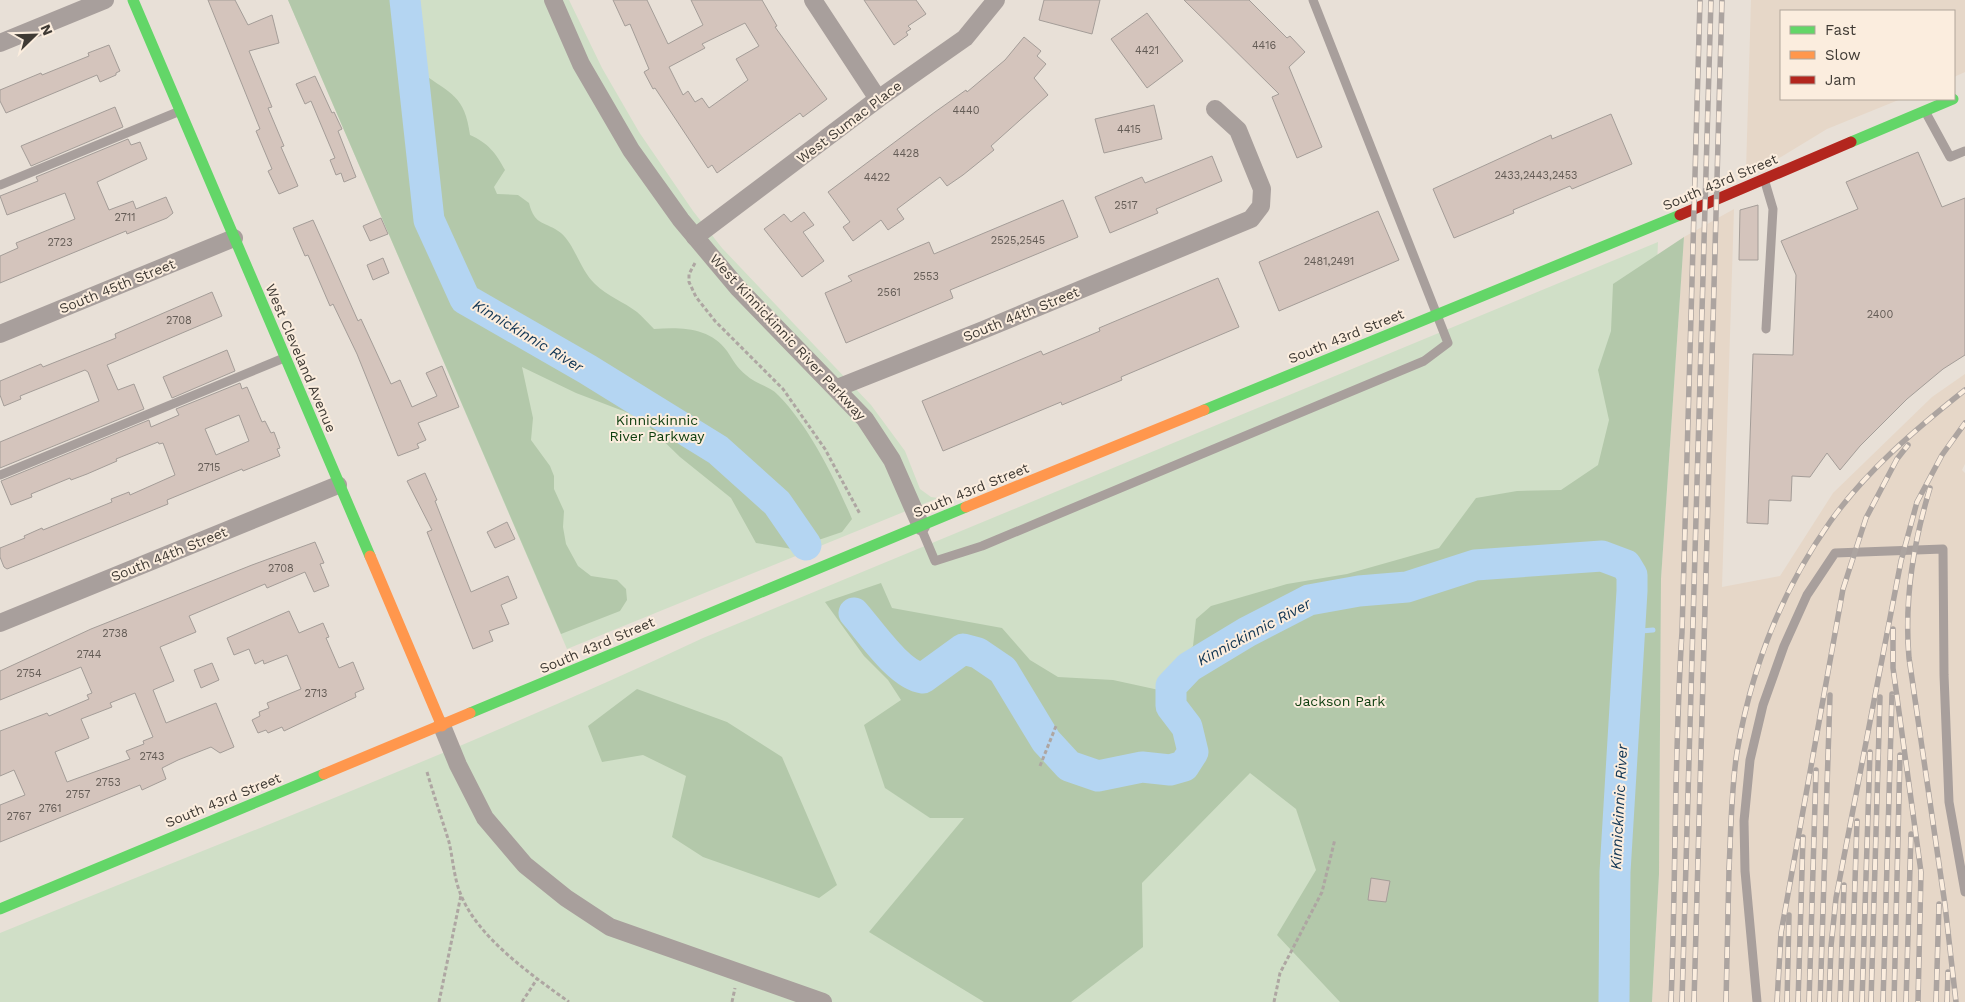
<svg xmlns="http://www.w3.org/2000/svg" width="1965" height="1002" font-family="'Work Sans',sans-serif">
  <style>
    .built { fill: #e6d7c8 }
    .green { fill: #d0dfc7 }
    .forest { fill: #b3c8aa }
    .lines { fill: none; stroke-linecap: round; stroke-linejoin: round }
    .stream { stroke: #b4d5f2; stroke-width: 5 }
    .river { stroke: #b4d5f2; stroke-width: 31 }
    .building { fill: #d4c4bc; stroke: #a49d98; fill-rule: evenodd }
    .path { stroke: #aea6a2; stroke-width: 3; stroke-dasharray: 4 2.5; stroke-linecap: butt }
    .lane { stroke: #a89f9c; stroke-width: 9 }
    .street { stroke: #a89f9c; stroke-width: 18 }
    .fast { stroke: #63d668; stroke-width: 11 }
    .slow { stroke: #ff974d; stroke-width: 11 }
    .jam { stroke: #b3261e; stroke-width: 11 }
    .rail-casing { stroke: #aca4a0; stroke-width: 5.5 }
    .rail { stroke: #fbedde; stroke-width: 4; stroke-dasharray: 11; stroke-linecap: butt }
    .labels { text-anchor: middle; stroke-width: 4; stroke-linejoin: round; paint-order: stroke }
    .number-label { font-size: 11px; fill: #645c56 }
    .street-label { font-size: 14px; fill: #3f3a34; stroke: #fbedde }
    .park-label { font-size: 14px; fill: #0b3c0c; stroke: #fbedde }
    .water-label { font-size: 15px; font-style: italic; fill: #0f3453; stroke: #fbedde }
  </style>
  <rect width="100%" height="100%" fill="#e8e0d7"/>
  <g class="built">
    <path d="M 1751,0 L 1965,0 L 1965,72 L 1954,77 L 1954,11 L 1781,11 L 1781,99 L 1901,99 L 1827,129 L 1781,157 L 1746,171 Z"/>
    <path d="M 1734,209 L 1722,587 L 1780,576 L 1833,493 L 1932,397 L 1965,374 L 1965,464 L 1962,470 L 1965,473 L 1965,1002 L 1652,1002 L 1659,874 L 1661,579 L 1684,237 Z"/>
  </g>
  <g class="green">
    <path d="M 288,0 L 569,0 L 602,68 L 639,132 L 693,211 L 722,248 L 871,405 L 905,451 L 920,489 L 931,497 L 938,498 L 567,649 Z"/>
    <path d="M 1658,242 L 1643,585 L 1637,1002 L 0,1002 L 0,933 C 235,837 473,746 703,638 Z"/>
  </g>
  <g class="forest">
    <path d="M 288,0 L 400,0 L 416,40 L 422,73 C 451,94 465,96 470,135 C 488,143 496,153 505,170 L 494,187 L 497,194 L 518,195 L 529,203 C 535,227 546,221 561,233 C 575,245 580,270 595,284 C 607,296 624,302 637,312 C 643,317 648,323 654,329 C 680,327 710,327 727,351 C 733,360 737,368 746,375 C 755,384 770,386 778,395 C 809,426 835,479 852,519 L 842,532 L 792,549 L 756,543 L 731,498 L 680,457 L 639,417 L 576,393 L 522,367 L 533,418 L 531,440 L 550,466 L 554,476 L 554,489 L 564,511 L 563,527 L 566,544 L 578,566 L 591,576 L 617,580 L 626,589 L 627,600 L 620,611 L 561,634 Z"/>
    <path d="M 1684,237 L 1661,579 L 1659,874 L 1652,1002 L 1340,1002 L 1277,935 L 1316,870 L 1296,809 L 1250,773 L 1142,883 L 1143,947 L 1071,1002 L 984,1002 L 869,932 L 964,818 L 930,818 L 885,788 L 864,725 L 901,700 L 888,680 L 864,656 L 825,602 L 881,583 L 892,608 L 1002,628 L 1030,660 L 1058,677 L 1113,680 L 1159,690 L 1193,646 L 1196,619 L 1211,606 L 1287,584 L 1347,574 L 1439,548 L 1476,498 L 1517,491 L 1561,490 L 1598,465 L 1609,420 L 1598,370 L 1611,331 L 1613,284 Z"/>
    <path d="M 637,689 L 727,722 L 782,757 L 837,885 L 819,898 L 703,857 L 672,837 L 686,776 L 643,755 L 602,762 L 588,726 Z"/>
  </g>
  <g class="lines">
    <path class="stream" d="M 1629,632 L 1653,630"/>
    <g class="river">
      <path d="M 405,0 L 429,220 L 465,299 L 587,369 L 718,450 L 777,503 L 806,545"/>
      <path d="M 854,613 C 870,631 899,675 923,678 L 963,649 L 978,653 L 1003,670 L 1046,741 L 1069,766 L 1098,776 L 1142,767 L 1170,770 L 1184,766 L 1193,752 L 1187,727 L 1171,706 L 1171,686 L 1189,667 L 1247,632 L 1309,600 L 1359,591 L 1407,587 L 1475,565 L 1602,556 L 1626,565 L 1632,575 L 1632,591 L 1615,872 L 1614,1002"/>
    </g>
  </g>
  <g class="building">
    <path d="M 208,0 L 235,0 L 248,25 L 272,15 L 279,43 L 249,51 L 272,107 L 268,108 L 284,146 L 281,147 L 298,186 L 279,194 L 268,171 L 272,169 L 256,131 L 260,129 Z"/>
    <path d="M 613,0 L 647,0 L 668,44 L 703,25 L 691,0 L 762,0 L 777,26 L 775,27 L 827,99 L 803,117 L 800,113 L 717,173 L 712,165 L 708,168 L 655,88 L 653,89 L 644,72 L 649,69 L 630,24 L 625,26 ZM 745,23 L 759,46 L 736,59 L 748,80 L 709,108 L 702,98 L 695,102 L 688,91 L 683,95 L 669,67 L 705,48 L 702,44 Z"/>
    <path d="M 864,0 L 916,0 L 926,14 L 908,26 L 911,29 L 906,32 L 908,35 L 894,45 Z"/>
    <path d="M 1044,0 L 1100,0 L 1092,34 L 1039,20 Z"/>
    <path d="M 1184,0 L 1249,0 L 1287,38 L 1290,36 L 1305,52 L 1289,67 L 1322,147 L 1297,158 L 1272,97 L 1279,94 Z"/>
    <path d="M 1147,13 L 1183,61 L 1147,88 L 1111,39 Z"/>
    <path d="M 1024,37 L 1041,51 L 1037,56 L 1046,64 L 1034,78 L 1048,95 L 991,146 L 994,150 L 963,175 L 947,186 L 940,177 L 897,209 L 904,219 L 888,230 L 881,220 L 853,241 L 843,227 L 850,222 L 828,192 L 935,112 L 966,90 L 967,92 L 1005,60 Z"/>
    <path d="M 109,45 L 120,71 L 116,73 L 116,75 L 100,82 L 97,75 L 6,113 L 0,101 L 0,90 L 41,73 L 42,75 L 89,56 L 88,53 Z"/>
    <path d="M 315,76 L 332,113 L 334,112 L 342,129 L 338,131 L 356,177 L 344,182 L 341,173 L 336,175 L 330,160 L 335,158 L 311,101 L 305,104 L 296,84 Z"/>
    <path d="M 1154,105 L 1162,139 L 1104,153 L 1095,119 Z"/>
    <path d="M 115,107 L 123,127 L 31,166 L 21,146 Z"/>
    <path d="M 1611,114 L 1632,164 L 1572,189 L 1570,186 L 1513,210 L 1514,213 L 1454,238 L 1433,189 L 1551,135 L 1552,139 Z"/>
    <path d="M 128,139 L 131,145 L 140,142 L 147,159 L 97,182 L 109,210 L 133,201 L 136,209 L 166,197 L 173,213 L 167,218 L 127,234 L 126,231 L 0,283 L 0,256 L 18,248 L 16,243 L 75,219 L 65,193 L 7,215 L 0,196 L 38,181 L 36,177 Z"/>
    <path d="M 1918,152 L 1942,207 L 1965,198 L 1965,355 L 1943,369 L 1907,399 L 1860,446 L 1840,470 L 1827,453 L 1810,477 L 1792,476 L 1791,501 L 1769,500 L 1768,524 L 1747,523 L 1753,354 L 1793,355 L 1796,275 L 1781,241 L 1858,209 L 1846,182 Z"/>
    <path d="M 1212,156 L 1222,181 L 1156,209 L 1158,213 L 1110,233 L 1095,197 L 1142,177 L 1145,183 Z"/>
    <path d="M 1063,200 L 1078,237 L 950,290 L 953,298 L 846,343 L 825,293 L 852,281 L 848,276 L 929,242 L 934,254 Z"/>
    <path d="M 1758,205 L 1758,260 L 1739,260 L 1740,210 Z"/>
    <path d="M 1378,211 L 1399,260 L 1279,311 L 1259,262 Z"/>
    <path d="M 804,212 L 814,225 L 803,232 L 824,261 L 802,277 L 764,229 L 784,214 L 791,222 Z"/>
    <path d="M 381,218 L 388,234 L 370,241 L 363,226 Z"/>
    <path d="M 313,220 L 358,321 L 361,319 L 391,384 L 400,380 L 412,407 L 437,396 L 426,373 L 442,366 L 459,407 L 418,423 L 426,440 L 417,444 L 419,448 L 398,456 L 357,354 L 333,304 L 330,306 L 308,255 L 305,256 L 293,228 Z"/>
    <path d="M 383,258 L 389,273 L 373,280 L 367,265 Z"/>
    <path d="M 1218,278 L 1239,327 L 1121,377 L 1122,380 L 1062,405 L 1061,402 L 943,451 L 922,401 L 1041,351 L 1043,355 L 1100,331 L 1099,328 Z"/>
    <path d="M 212,292 L 222,316 L 107,365 L 118,390 L 134,384 L 144,409 L 0,468 L 0,442 L 99,401 L 88,372 L 85,370 L 20,396 L 21,399 L 4,406 L 0,395 L 0,381 L 41,364 L 43,367 L 116,338 L 115,334 Z"/>
    <path d="M 227,350 L 235,371 L 172,398 L 163,377 Z"/>
    <path d="M 240,383 L 242,389 L 247,387 L 262,422 L 265,421 L 271,433 L 274,432 L 280,448 L 277,449 L 280,456 L 243,471 L 242,469 L 167,500 L 168,504 L 35,558 L 7,569 L 4,567 L 0,557 L 0,548 L 25,538 L 24,536 L 42,528 L 43,530 L 112,502 L 111,499 L 129,492 L 130,495 L 175,475 L 163,443 L 159,444 L 158,442 L 116,459 L 117,461 L 87,474 L 71,480 L 70,478 L 31,494 L 32,497 L 11,505 L 1,481 L 149,420 L 151,427 L 179,415 L 176,409 ZM 239,415 L 249,441 L 216,455 L 205,429 Z"/>
    <path d="M 425,473 L 437,500 L 435,501 L 471,592 L 508,576 L 517,598 L 501,605 L 509,624 L 489,631 L 493,641 L 473,649 L 427,532 L 432,530 L 407,481 Z"/>
    <path d="M 507,522 L 515,539 L 495,548 L 487,532 Z"/>
    <path d="M 315,542 L 324,563 L 320,564 L 329,586 L 314,592 L 305,572 L 267,588 L 265,584 L 189,616 L 196,632 L 160,647 L 174,681 L 153,690 L 166,723 L 216,703 L 234,747 L 220,753 L 211,747 L 178,760 L 162,768 L 166,779 L 142,790 L 140,785 L 0,842 L 0,805 L 25,795 L 14,770 L 0,776 L 0,731 L 47,713 L 49,716 L 89,699 L 87,695 L 92,693 L 81,667 L 0,700 L 0,671 L 91,629 L 252,565 ZM 135,693 L 153,737 L 143,741 L 144,744 L 126,751 L 130,759 L 67,782 L 55,752 L 89,738 L 81,719 L 112,707 L 110,703 Z"/>
    <path d="M 289,611 L 299,633 L 323,623 L 329,637 L 326,638 L 339,668 L 353,662 L 364,689 L 355,693 L 356,697 L 284,731 L 282,727 L 268,733 L 266,730 L 258,733 L 252,720 L 260,716 L 259,712 L 269,708 L 267,703 L 301,689 L 287,655 L 264,664 L 263,660 L 255,664 L 249,649 L 234,655 L 227,638 Z"/>
    <path d="M 212,663 L 219,680 L 201,688 L 194,670 Z"/>
    <path d="M 1371,878 L 1390,881 L 1386,902 L 1368,900 Z"/>
  </g>
  <g class="lines">
    <g class="path">
      <path d="M 695,263 L 689,274 L 689,282 L 696,297 L 715,321 L 783,389 L 825,449 L 860,514"/>
      <path d="M 1040,766 L 1056,726"/>
      <path d="M 427,772 C 434,796 442,819 449,842 C 453,859 454,879 461,895 C 478,938 533,976 569,1002"/>
      <path d="M 439,1002 L 461,895"/>
      <path d="M 522,1002 L 537,979"/>
      <path d="M 732,1002 L 735,988"/>
      <path d="M 1274,1002 L 1280,973 L 1322,892 L 1335,839"/>
    </g>
    <g class="lane">
      <path d="M 1926,113 L 1950,157 L 1965,151"/>
      <path d="M 1765,182 L 1773,209 L 1766,329"/>
      <path d="M 0,185 L 180,111"/>
      <path d="M 0,475 L 284,358"/>
      <path d="M 921,528 L 935,561 L 982,546 L 1424,361 L 1448,343 L 1313,0"/>
      <path d="M 1757,1002 L 1745,871 L 1744,821 L 1750,760 L 1763,705 L 1784,646 L 1807,595 L 1835,553 L 1943,549 L 1944,675 L 1949,802 L 1965,892"/>
    </g>
    <g class="street">
      <path d="M 553,0 L 581,64 L 631,150 L 681,220 L 738,288 L 865,419 L 892,460 L 921,526"/>
      <path d="M 813,0 L 878,99"/>
      <path d="M 0,43 L 105,0"/>
      <path d="M 695,237 L 878,99 L 965,38 L 996,0"/>
      <path d="M 0,334 L 234,238"/>
      <path d="M 837,388 L 983,330 L 1251,219 L 1261,206 L 1262,189 L 1238,130 L 1215,109"/>
      <path d="M 0,623 L 338,485"/>
      <path d="M 442,726 L 458,765 L 485,818 L 525,865 L 566,898 L 610,927 L 823,1002"/>
    </g>
    <g class="fast">
      <path d="M 133,0 L 370,556"/>
      <path d="M 1851,142 L 1953,99"/>
      <path d="M 1204,410 L 1680,215"/>
      <path d="M 470,713 L 966,507"/>
      <path d="M 0,909 L 324,774"/>
    </g>
    <g class="slow">
      <path d="M 966,507 L 1204,410"/>
      <path d="M 370,556 L 442,726"/>
      <path d="M 324,774 L 470,713"/>
    </g>
    <path class="jam" d="M 1680,215 L 1851,142"/>
    <g class="rail-casing">
      <g id="rail">
        <path d="M 1930,488 C 1913,544 1904,600 1909,658 L 1945,905 L 1956,1002"/>
        <path d="M 1893,629 L 1893,668 L 1921,872 L 1918,1002"/>
        <path d="M 1671,1002 C 1676,879 1674,755 1682,632 L 1700,0"/>
        <path d="M 1682,1002 L 1711,0"/>
        <path d="M 1694,1002 L 1722,0"/>
        <path d="M 1726,1002 C 1727,958 1728,914 1729,869 C 1731,830 1731,791 1737,752 C 1751,670 1782,590 1830,522 C 1866,471 1916,429 1965,390"/>
        <path d="M 1777,1002 L 1781,933 L 1843,589 L 1866,518 L 1897,459 L 1908,445"/>
        <path d="M 1787,1002 L 1789,915"/>
        <path d="M 1798,1002 L 1803,837"/>
        <path d="M 1809,1002 L 1816,770"/>
        <path d="M 1820,1002 L 1830,695"/>
        <path d="M 1829,1002 L 1831,946 L 1836,898 L 1901,561 L 1917,502 L 1942,455 L 1965,423"/>
        <path d="M 1840,1002 L 1844,885"/>
        <path d="M 1851,1002 L 1857,821"/>
        <path d="M 1862,1002 L 1870,752"/>
        <path d="M 1871,1002 L 1880,697"/>
        <path d="M 1883,1002 L 1892,694"/>
        <path d="M 1894,1002 L 1900,755"/>
        <path d="M 1906,1002 L 1911,834"/>
        <path d="M 1936,1002 L 1939,904"/>
        <path d="M 1947,1002 L 1948,972"/>
      </g>
    </g>
    <use href="#rail" class="rail"/>
  </g>
  <g class="labels">
    <g class="number-label">
      <text x="1264" y="49">4416</text>
      <text x="1147" y="54">4421</text>
      <text x="966" y="114">4440</text>
      <text x="1129" y="133">4415</text>
      <text x="906" y="157">4428</text>
      <text x="1536" y="179">2433,2443,2453</text>
      <text x="877" y="181">4422</text>
      <text x="1126" y="209">2517</text>
      <text x="125" y="221">2711</text>
      <text x="1018" y="244">2525,2545</text>
      <text x="60" y="246">2723</text>
      <text x="1329" y="265">2481,2491</text>
      <text x="926" y="280">2553</text>
      <text x="889" y="296">2561</text>
      <text x="1880" y="318">2400</text>
      <text x="179" y="324">2708</text>
      <text x="209" y="471">2715</text>
      <text x="281" y="572">2708</text>
      <text x="115" y="637">2738</text>
      <text x="89" y="658">2744</text>
      <text x="29" y="677">2754</text>
      <text x="316" y="697">2713</text>
      <text x="152" y="760">2743</text>
      <text x="108" y="786">2753</text>
      <text x="78" y="798">2757</text>
      <text x="50" y="812">2761</text>
      <text x="19" y="820">2767</text>
    </g>
    <g class="street-label">
      <text transform="translate(849 122) rotate(-37)" y="5">West Sumac Place</text>
      <text transform="translate(1720 182) rotate(-23)" y="5">South 43rd Street</text>
      <text transform="translate(117 286) rotate(-22)" y="5">South 45th Street</text>
      <text transform="translate(1021 314) rotate(-22)" y="5">South 44th Street</text>
      <text transform="translate(1346 336) rotate(-22)" y="5">South 43rd Street</text>
      <text transform="translate(788 337) rotate(47)" y="5">West Kinnickinnic River Parkway</text>
      <text transform="translate(301 358) rotate(67)" y="5">West Cleveland Avenue</text>
      <text transform="translate(971 490) rotate(-22)" y="5">South 43rd Street</text>
      <text transform="translate(169 554) rotate(-22)" y="5">South 44th Street</text>
      <text transform="translate(597 645) rotate(-23)" y="5">South 43rd Street</text>
      <text transform="translate(223 800) rotate(-22)" y="5">South 43rd Street</text>
    </g>
    <g class="park-label">
      <text x="657" y="425">Kinnickinnic<tspan x="657" dy="16">River Parkway</tspan></text>
      <text x="1340" y="706">Jackson Park</text>
    </g>
    <g class="water-label">
      <text transform="translate(528 336) rotate(31)" y="5">Kinnickinnic River</text>
      <text transform="translate(1254 632) rotate(-28)" y="5">Kinnickinnic River</text>
      <text transform="translate(1619 807) rotate(-87)" y="5">Kinnickinnic River</text>
    </g>
  </g>
  <rect x="1780" y="10" width="175" height="90" fill="#fbedde" stroke="#b0a59a"/>
  <rect x="1790" y="26" width="25" height="8" fill="#63d668" stroke="#b0a59a"/>
  <text x="1825" y="35" font-size="15" fill="#3f3a34">Fast</text>
  <rect x="1790" y="51" width="25" height="8" fill="#ff974d" stroke="#b0a59a"/>
  <text x="1825" y="60" font-size="15" fill="#3f3a34">Slow</text>
  <rect x="1790" y="76" width="25" height="8" fill="#b3261e" stroke="#b0a59a"/>
  <text x="1825" y="85" font-size="15" fill="#3f3a34">Jam</text>
  <g transform="translate(35 35) rotate(67)" stroke="#fbedde" stroke-width="4" paint-order="stroke">
  <path d="M0-4L9 19L0 12L-9 19Z" fill="#3f3a34"/>
  <text y="-8" font-size="14" font-weight="bold" text-anchor="middle" fill="#3f3a34">N</text>
  </g>
</svg>
